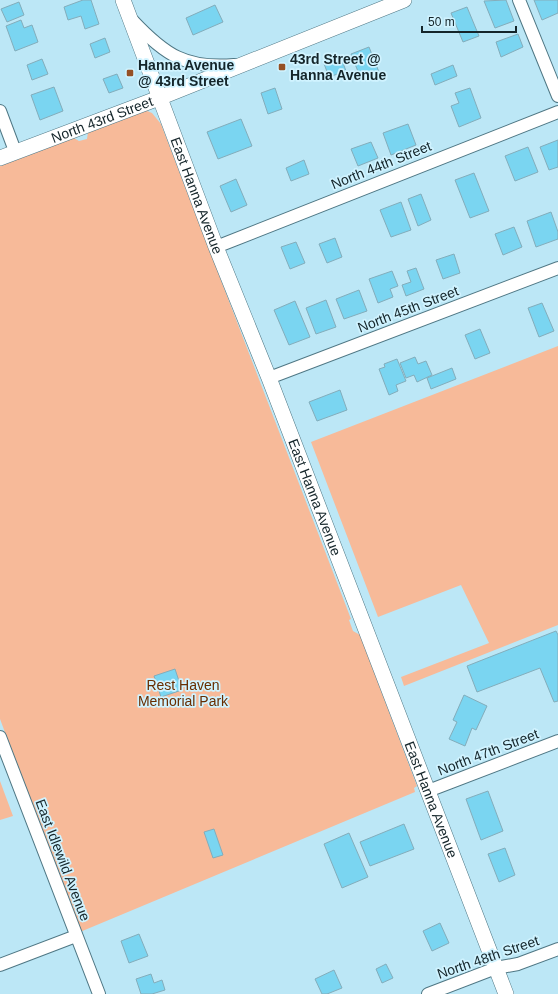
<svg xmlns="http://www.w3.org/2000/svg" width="558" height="994" font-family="Arial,sans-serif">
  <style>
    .green { fill: #f7ba99 }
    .building { fill: #7ad5f1; stroke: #83adbb }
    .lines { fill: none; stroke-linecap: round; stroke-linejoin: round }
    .minor-casing { stroke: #4f7784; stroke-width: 14 }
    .tertiary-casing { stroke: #4f7784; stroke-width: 16 }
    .minor { stroke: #fff; stroke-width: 12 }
    .tertiary { stroke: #fff; stroke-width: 15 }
    .poi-dot { fill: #955025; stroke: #d0f3ff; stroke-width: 1.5 }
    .labels { text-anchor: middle; stroke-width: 3.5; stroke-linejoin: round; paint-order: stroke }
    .poi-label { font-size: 14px; font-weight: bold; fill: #14252a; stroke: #d0f3ff; text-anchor: start }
    .street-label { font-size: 14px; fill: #14252a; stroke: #d0f3ff }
    .park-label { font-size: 14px; fill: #682d00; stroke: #d0f3ff }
  </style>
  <rect width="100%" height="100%" fill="#bce7f6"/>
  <g class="green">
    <path d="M 147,111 L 152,113 L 161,124 L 351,619 L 349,620 L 353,631 L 360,635 L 417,786 L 414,788 L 415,792 L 80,932 L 0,719 L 0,166 L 74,138 L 79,141 L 87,139 L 88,132 L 139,112 Z"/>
    <path d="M 558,346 L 558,625 L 404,686 L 401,677 L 489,643 L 461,585 L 378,617 L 311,442 Z"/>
    <path d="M 0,781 L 13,816 L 0,820 Z"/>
  </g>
  <g class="building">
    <path d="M 83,0 L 91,0 L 99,24 L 85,29 L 81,16 L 68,20 L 64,7 Z"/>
    <path d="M 506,0 L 514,21 L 495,28 L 484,1 Z"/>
    <path d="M 534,0 L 558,0 L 558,13 L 542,20 Z"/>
    <path d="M 19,2 L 24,15 L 7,22 L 1,9 Z"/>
    <path d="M 215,5 L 223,22 L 193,35 L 186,18 Z"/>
    <path d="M 467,7 L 479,36 L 463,42 L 451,13 Z"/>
    <path d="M 21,20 L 24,28 L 32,25 L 38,42 L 15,51 L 6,26 Z"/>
    <path d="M 518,34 L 523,47 L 501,57 L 496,42 Z"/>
    <path d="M 105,38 L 110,52 L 95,58 L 90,44 Z"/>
    <path d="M 369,47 L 379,72 L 361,79 L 351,54 Z"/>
    <path d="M 340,55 L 346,71 L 329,77 L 323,61 Z"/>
    <path d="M 42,59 L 48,74 L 32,80 L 27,65 Z"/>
    <path d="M 453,65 L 457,76 L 435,85 L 431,74 Z"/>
    <path d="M 117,74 L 123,88 L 109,93 L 103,79 Z"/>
    <path d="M 54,87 L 63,111 L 40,120 L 31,95 Z"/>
    <path d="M 275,88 L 282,109 L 268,114 L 261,93 Z"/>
    <path d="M 470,88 L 481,118 L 459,127 L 451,106 L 459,103 L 455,93 Z"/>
    <path d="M 241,119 L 252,146 L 218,159 L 207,132 Z"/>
    <path d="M 408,124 L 416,145 L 391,155 L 383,133 Z"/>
    <path d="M 558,140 L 558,167 L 549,170 L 540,147 Z"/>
    <path d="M 371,142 L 378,158 L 358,166 L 351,149 Z"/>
    <path d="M 528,147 L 538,172 L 515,181 L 505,156 Z"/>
    <path d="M 304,160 L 309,174 L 291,181 L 286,168 Z"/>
    <path d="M 474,173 L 489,211 L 470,218 L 455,180 Z"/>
    <path d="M 236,179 L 247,205 L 231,212 L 220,186 Z"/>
    <path d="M 421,194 L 431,220 L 418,226 L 408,199 Z"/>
    <path d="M 401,202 L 411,230 L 391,237 L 380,210 Z"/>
    <path d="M 551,212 L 558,232 L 558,239 L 536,247 L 527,221 Z"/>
    <path d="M 514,227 L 522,247 L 503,255 L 495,234 Z"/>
    <path d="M 335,238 L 342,257 L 327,263 L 319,244 Z"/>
    <path d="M 296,242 L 305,263 L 290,269 L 281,247 Z"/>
    <path d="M 454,254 L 460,273 L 443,279 L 436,260 Z"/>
    <path d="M 416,268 L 424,289 L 406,296 L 402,285 L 411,282 L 407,271 Z"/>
    <path d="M 392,271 L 398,286 L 390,289 L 393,297 L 378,303 L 369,279 Z"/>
    <path d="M 359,290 L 367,311 L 344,319 L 336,299 Z"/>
    <path d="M 326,300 L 336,327 L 316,334 L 306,308 Z"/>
    <path d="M 295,301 L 310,337 L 289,345 L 274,310 Z"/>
    <path d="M 542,303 L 554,331 L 539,337 L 528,308 Z"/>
    <path d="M 480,329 L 490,353 L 475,359 L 465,335 Z"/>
    <path d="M 415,357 L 418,364 L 426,361 L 432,375 L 417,382 L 414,375 L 406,378 L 400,363 Z"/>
    <path d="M 397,359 L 406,381 L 396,385 L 398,391 L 389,395 L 379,369 L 385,367 L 384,364 Z"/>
    <path d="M 452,368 L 456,379 L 431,389 L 427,378 Z"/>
    <path d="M 340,390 L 347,410 L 317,421 L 309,402 Z"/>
    <path d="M 556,631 L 558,635 L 558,701 L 554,702 L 540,668 L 477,692 L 467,666 Z"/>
    <path d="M 175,669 L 182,690 L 161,697 L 154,676 Z"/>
    <path d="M 464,695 L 487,706 L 476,730 L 472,728 L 465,746 L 449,739 L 457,722 L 453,720 Z"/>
    <path d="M 488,791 L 503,831 L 481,840 L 466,799 Z"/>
    <path d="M 404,824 L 414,849 L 370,866 L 360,842 Z"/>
    <path d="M 214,829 L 223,855 L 213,858 L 204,832 Z"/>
    <path d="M 349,833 L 368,877 L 342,888 L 324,844 Z"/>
    <path d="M 505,848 L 515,875 L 499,882 L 488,854 Z"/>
    <path d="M 440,923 L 449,943 L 432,951 L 423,931 Z"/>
    <path d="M 139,934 L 148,956 L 129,963 L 121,941 Z"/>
    <path d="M 386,964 L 393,978 L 382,983 L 376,969 Z"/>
    <path d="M 334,970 L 342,988 L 327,994 L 322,994 L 315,979 Z"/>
    <path d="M 151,974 L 154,983 L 162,980 L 165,990 L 152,994 L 141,994 L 136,979 Z"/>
  </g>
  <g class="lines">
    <g class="minor-casing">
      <g id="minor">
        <path d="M 519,0 L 558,96"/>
        <path d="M 133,21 C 165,55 186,69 234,65"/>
        <path d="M 0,111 L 15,151"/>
        <path d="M 216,247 L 558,112"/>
        <path d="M 269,378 L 558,268"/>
        <path d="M 0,737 L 99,994"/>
        <path d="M 428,791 L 558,741"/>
        <path d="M 0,965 L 76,936"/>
        <path d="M 428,994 L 496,968 L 518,964 L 558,949"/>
      </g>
    </g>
    <g class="tertiary-casing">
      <g id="tertiary">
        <path id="s1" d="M 123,0 L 216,247 L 269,378 L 506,994"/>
        <path id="s2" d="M 0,158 L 159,98 L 404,0"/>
      </g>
    </g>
    <use href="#minor" class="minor"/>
    <use href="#tertiary" class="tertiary"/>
  </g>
  <g class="poi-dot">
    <rect x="278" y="63" width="8" height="8" rx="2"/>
    <rect x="126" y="69" width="8" height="8" rx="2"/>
  </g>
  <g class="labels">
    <g class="poi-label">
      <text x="290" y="64">43rd Street @<tspan x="290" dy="16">Hanna Avenue</tspan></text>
      <text x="138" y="70">Hanna Avenue<tspan x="138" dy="16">@ 43rd Street</tspan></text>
    </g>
    <g class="street-label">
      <text dy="5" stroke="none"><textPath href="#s2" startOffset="109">North 43rd Street</textPath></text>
      <text transform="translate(381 165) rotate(-22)" y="5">North 44th Street</text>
      <text dy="5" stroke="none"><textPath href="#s1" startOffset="209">East Hanna Avenue</textPath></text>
      <text transform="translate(408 309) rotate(-21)" y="5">North 45th Street</text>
      <text dy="5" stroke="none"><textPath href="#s1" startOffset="533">East Hanna Avenue</textPath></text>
      <text transform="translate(488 752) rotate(-21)" y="5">North 47th Street</text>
      <text dy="5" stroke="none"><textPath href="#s1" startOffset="857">East Hanna Avenue</textPath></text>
      <text transform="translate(63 860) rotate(69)" y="5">East Idlewild Avenue</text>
      <text transform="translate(488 957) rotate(-19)" y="5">North 48th Street</text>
    </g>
    <g class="park-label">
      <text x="183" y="690">Rest Haven<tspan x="183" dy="16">Memorial Park</tspan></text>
    </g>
  </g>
  <path d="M422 26v6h94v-6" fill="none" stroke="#14252a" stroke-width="2"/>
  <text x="428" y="26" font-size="12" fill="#14252a" stroke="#d0f3ff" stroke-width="3" paint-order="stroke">50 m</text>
</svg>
